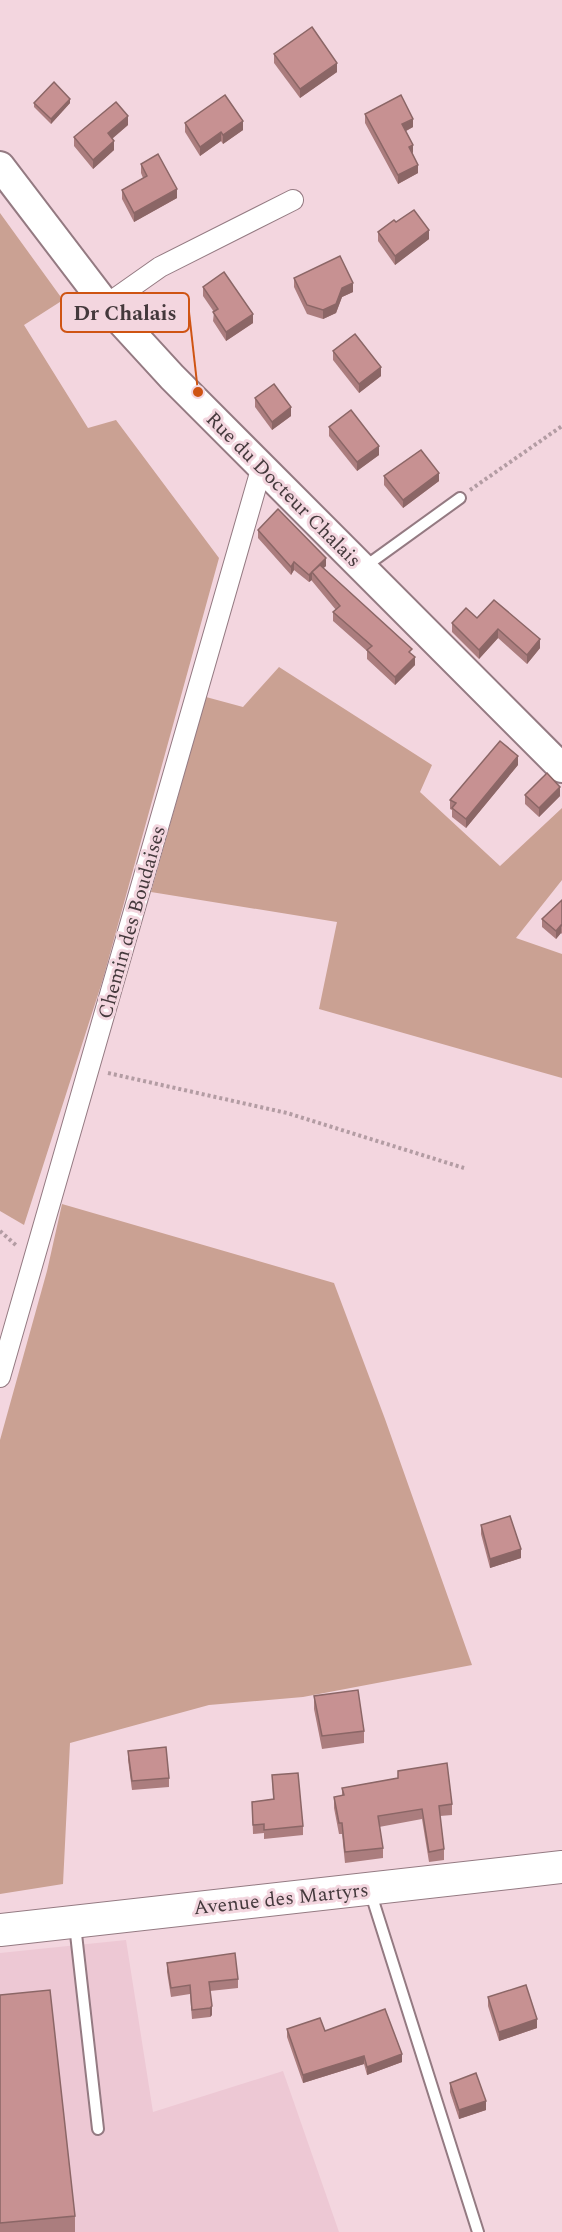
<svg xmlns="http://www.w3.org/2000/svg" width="562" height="2232" font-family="Spectral,serif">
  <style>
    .built { fill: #edc8d4 }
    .green { fill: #caa193 }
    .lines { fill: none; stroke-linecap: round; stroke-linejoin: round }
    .service-casing { stroke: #947a82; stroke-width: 14 }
    .minor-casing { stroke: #947a82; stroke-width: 22 }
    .secondary-casing { stroke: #947a82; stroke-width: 32 }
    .primary-casing { stroke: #947a82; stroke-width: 34 }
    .path { stroke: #b39ca3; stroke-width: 4; stroke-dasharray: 3 3; stroke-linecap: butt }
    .service { stroke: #fff; stroke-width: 10 }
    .minor { stroke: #fff; stroke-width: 20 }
    .secondary { stroke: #fff; stroke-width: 28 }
    .primary { stroke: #fff; stroke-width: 32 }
    .wall { fill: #ab7d7e }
    .shaded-wall { fill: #8b6666 }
    .building { fill: #c79192; stroke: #8b6666; stroke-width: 1.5 }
    .labels { text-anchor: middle; stroke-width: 6; stroke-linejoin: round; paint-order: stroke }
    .street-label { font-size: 20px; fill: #44393c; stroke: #f3d6df }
    .leader { fill: none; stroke: #cf5413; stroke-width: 2 }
    .callout-dot { fill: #cf5413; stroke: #f3d6df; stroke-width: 2 }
    .callout { fill: #f3d6df; stroke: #cf5413; stroke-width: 2 }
    .callout-label { font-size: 21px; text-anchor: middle; font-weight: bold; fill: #44393c }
  </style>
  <rect width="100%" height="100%" fill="#f3d6df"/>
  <path class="built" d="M 126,1940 L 153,2112 L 283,2071 L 339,2232 L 0,2232 L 0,1953 Z"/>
  <g class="green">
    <path d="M 0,213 L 63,300 L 24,325 L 88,428 L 116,420 L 219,558 L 103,979 L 24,1225 L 0,1211 Z"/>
    <path d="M 279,667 L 432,765 L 420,792 L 500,866 L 562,808 L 562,880 L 516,938 L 562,954 L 562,1078 L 319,1009 L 337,922 L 151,892 L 206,697 L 243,707 Z"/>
    <path d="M 62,1204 L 334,1283 L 385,1419 L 472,1665 L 303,1697 L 209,1705 L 70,1743 L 63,1884 L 0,1894 L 0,1440 L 47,1271 Z"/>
  </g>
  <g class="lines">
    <g class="service-casing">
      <g id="service">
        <path d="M 363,568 L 460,498"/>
        <path d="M 370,1891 L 478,2232"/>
        <path d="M 75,1925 L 98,2129"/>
      </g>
    </g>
    <g class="minor-casing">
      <g id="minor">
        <path d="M 106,305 L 160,267 L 293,200"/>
        <path d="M 0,1377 L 262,466"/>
      </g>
    </g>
    <g class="secondary-casing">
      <path id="secondary" d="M 0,166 L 106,305 L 172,377 L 562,768"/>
    </g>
    <g class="primary-casing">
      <path id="primary" d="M 0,1930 L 562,1867"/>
    </g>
    <g class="path">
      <path d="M 470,490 L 562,426"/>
      <path d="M 108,1073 L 287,1113 L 464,1168"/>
      <path d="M 0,1231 L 17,1246"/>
    </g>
    <use href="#service" class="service"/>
    <use href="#minor" class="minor"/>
    <use href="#secondary" class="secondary"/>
    <use href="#primary" class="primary"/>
  </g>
  <g class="wall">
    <path d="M 274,54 L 337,72 L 300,98 L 274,63 Z"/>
    <path d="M 34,103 L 70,103 L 51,124 L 34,107 Z"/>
    <path d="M 365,114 L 413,127 L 406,131 L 418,173 L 398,184 L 365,123 Z"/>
    <path d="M 185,123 L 243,130 L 223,144 L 221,141 L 200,156 L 185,132 Z"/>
    <path d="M 128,125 L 112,139 L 114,150 L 93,169 L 74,146 L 74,137 Z"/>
    <path d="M 141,164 L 177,198 L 134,222 L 122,199 L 122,190 L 143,178 L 141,173 Z"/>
    <path d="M 396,222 L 429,239 L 395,265 L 378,241 L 378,232 Z"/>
    <path d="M 294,278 L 353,292 L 342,297 L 336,313 L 323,319 L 307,314 L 294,287 Z"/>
    <path d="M 203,287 L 253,323 L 226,341 L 213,321 L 214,312 L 203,296 Z"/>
    <path d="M 333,351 L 381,376 L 359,393 L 333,360 Z"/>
    <path d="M 255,398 L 291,416 L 272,430 L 255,407 Z"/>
    <path d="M 329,427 L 379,455 L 357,471 L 329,436 Z"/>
    <path d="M 384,476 L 439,481 L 403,508 L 384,485 Z"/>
    <path d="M 258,530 L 326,566 L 323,568 L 412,655 L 415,665 L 395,685 L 367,659 L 367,651 L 333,621 L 333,612 L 336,610 L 312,581 L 312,580 L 309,582 L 294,570 L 291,575 L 258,538 Z"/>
    <path d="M 477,618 L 540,648 L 527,664 L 498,638 L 479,659 L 452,632 L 452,623 Z"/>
    <path d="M 518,765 L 466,828 L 452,817 L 452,810 L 450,809 L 450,800 Z"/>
    <path d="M 525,795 L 560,796 L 539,817 L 525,804 Z"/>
    <path d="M 562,900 L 562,934 L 561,933 L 556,939 L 542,927 L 542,919 Z"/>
    <path d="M 481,1525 L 521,1558 L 490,1568 L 481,1534 Z"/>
    <path d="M 314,1696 L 364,1731 L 364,1743 L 322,1749 L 314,1709 Z"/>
    <path d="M 128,1751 L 169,1778 L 169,1787 L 132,1790 L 128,1760 Z"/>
    <path d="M 398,1771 L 452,1804 L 452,1815 L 440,1816 L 444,1849 L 444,1860 L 429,1862 L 422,1819 L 379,1827 L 383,1848 L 383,1858 L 345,1863 L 342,1834 L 339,1834 L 334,1808 L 334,1797 L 342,1796 L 342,1788 L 398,1778 Z"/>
    <path d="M 272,1775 L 303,1826 L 303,1835 L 264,1839 L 264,1833 L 253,1834 L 252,1802 L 273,1799 Z"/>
    <path d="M 167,1963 L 238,1979 L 238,1988 L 210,1991 L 212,2015 L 210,2017 L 192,2019 L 190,1994 L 171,1997 L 167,1972 Z"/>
    <path d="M 0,1995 L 75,2216 L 75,2232 L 0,2232 Z"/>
    <path d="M 488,1997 L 537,2028 L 499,2041 L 488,2006 Z"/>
    <path d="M 287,2029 L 325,2031 L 402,2062 L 367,2075 L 364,2064 L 303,2083 L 287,2037 Z"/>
    <path d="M 450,2083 L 486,2110 L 459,2119 L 450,2092 Z"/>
  </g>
  <g class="shaded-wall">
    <path d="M 337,63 L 337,72 L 300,98 L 300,89 Z"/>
    <path d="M 70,99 L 70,103 L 51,124 L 51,119 Z"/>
    <path d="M 128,116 L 128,125 L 108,142 L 108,133 Z"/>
    <path d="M 413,119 L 413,127 L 402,133 L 402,124 Z"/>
    <path d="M 243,121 L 243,130 L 223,144 L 223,135 Z"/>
    <path d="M 221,132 L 221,141 L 200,156 L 200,147 Z"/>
    <path d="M 114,141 L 114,150 L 93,169 L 93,160 Z"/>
    <path d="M 413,145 L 413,154 L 409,147 Z"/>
    <path d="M 418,165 L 418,173 L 398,184 L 398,175 Z"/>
    <path d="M 177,189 L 177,198 L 134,222 L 134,213 Z"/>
    <path d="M 429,230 L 429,239 L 395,265 L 395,256 Z"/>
    <path d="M 353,283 L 353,292 L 342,297 L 336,313 L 323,319 L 323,310 L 342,288 Z"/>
    <path d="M 253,314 L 253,323 L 226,341 L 226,332 Z"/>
    <path d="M 381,367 L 381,376 L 359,393 L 359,384 Z"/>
    <path d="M 291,407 L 291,416 L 272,430 L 272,422 Z"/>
    <path d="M 379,446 L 379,455 L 357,471 L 357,462 Z"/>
    <path d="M 439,473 L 439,481 L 403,508 L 403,500 Z"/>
    <path d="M 326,558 L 326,566 L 315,576 L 312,572 L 312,580 L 309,582 L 309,575 Z"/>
    <path d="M 294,562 L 294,570 L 291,575 L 291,567 Z"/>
    <path d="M 498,629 L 498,638 L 479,659 L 479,650 Z"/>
    <path d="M 540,639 L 540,648 L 527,664 L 527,655 Z"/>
    <path d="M 415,657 L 415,665 L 395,685 L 395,677 Z"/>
    <path d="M 518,756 L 518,765 L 466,828 L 466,819 Z"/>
    <path d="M 560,787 L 560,796 L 539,817 L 539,808 Z"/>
    <path d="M 561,925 L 561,933 L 556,939 L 556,931 Z"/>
    <path d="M 521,1549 L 521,1558 L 490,1568 L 490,1559 Z"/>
    <path d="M 212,2006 L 212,2015 L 210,2017 L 210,2008 Z"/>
    <path d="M 537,2019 L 537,2028 L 499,2041 L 499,2032 Z"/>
    <path d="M 402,2054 L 402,2062 L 367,2075 L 367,2067 Z"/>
    <path d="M 364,2056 L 364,2064 L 303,2083 L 303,2075 Z"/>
    <path d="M 486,2101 L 486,2110 L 459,2119 L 459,2110 Z"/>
  </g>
  <g class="building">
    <path d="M 312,27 L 337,63 L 300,89 L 274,54 Z"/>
    <path d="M 54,82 L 70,99 L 51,119 L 34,103 Z"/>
    <path d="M 225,95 L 243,121 L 223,135 L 221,132 L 200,147 L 185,123 Z"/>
    <path d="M 401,95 L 413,119 L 402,124 L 413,145 L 409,147 L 418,165 L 398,175 L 365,114 Z"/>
    <path d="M 116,102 L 128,116 L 108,133 L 114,141 L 93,160 L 74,137 Z"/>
    <path d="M 158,154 L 177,189 L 134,213 L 122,190 L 147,176 L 141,164 Z"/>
    <path d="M 414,210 L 429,230 L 395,256 L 378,232 L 394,220 L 396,222 Z"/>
    <path d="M 340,256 L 353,283 L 342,288 L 336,304 L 323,310 L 307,305 L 294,278 Z"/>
    <path d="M 224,272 L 253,314 L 226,332 L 213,312 L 218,309 L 203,287 Z"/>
    <path d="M 355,334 L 381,367 L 359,384 L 333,351 Z"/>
    <path d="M 274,384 L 291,407 L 272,422 L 255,398 Z"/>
    <path d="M 351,410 L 379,446 L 357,462 L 329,427 Z"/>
    <path d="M 421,450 L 439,473 L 403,500 L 384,476 Z"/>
    <path d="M 278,509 L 326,558 L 309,575 L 294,562 L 291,567 L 258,530 Z"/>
    <path d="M 320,565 L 412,649 L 409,652 L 415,657 L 395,677 L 367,650 L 372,646 L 333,612 L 340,606 L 312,572 Z"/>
    <path d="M 494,600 L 540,639 L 527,655 L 498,629 L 479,650 L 452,623 L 466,608 L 477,618 Z"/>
    <path d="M 500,741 L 518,756 L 466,819 L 452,808 L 456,803 L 450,800 Z"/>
    <path d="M 547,773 L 560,787 L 539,808 L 525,795 Z"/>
    <path d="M 562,900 L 562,926 L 561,925 L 556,931 L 542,919 Z"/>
    <path d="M 510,1516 L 521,1549 L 490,1559 L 481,1525 Z"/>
    <path d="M 358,1690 L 364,1731 L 322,1736 L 314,1696 Z"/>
    <path d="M 166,1747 L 169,1778 L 132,1781 L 128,1751 Z"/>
    <path d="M 447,1763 L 452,1804 L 439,1806 L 444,1849 L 429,1852 L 422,1809 L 378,1816 L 383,1848 L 345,1852 L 342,1823 L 339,1823 L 334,1797 L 344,1795 L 342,1788 L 398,1778 L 398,1771 Z"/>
    <path d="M 298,1773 L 303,1826 L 264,1830 L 264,1824 L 253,1825 L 252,1802 L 274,1799 L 272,1775 Z"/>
    <path d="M 235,1953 L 238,1979 L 209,1982 L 212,2006 L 210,2008 L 192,2010 L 190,1985 L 171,1988 L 167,1963 Z"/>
    <path d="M 526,1985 L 537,2019 L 499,2032 L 488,1997 Z"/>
    <path d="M 50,1990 L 75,2216 L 0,2223 L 0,1995 Z"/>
    <path d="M 385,2009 L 402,2054 L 367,2067 L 364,2056 L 303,2075 L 287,2029 L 320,2018 L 325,2031 Z"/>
    <path d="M 476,2073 L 486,2101 L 459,2110 L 450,2083 Z"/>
  </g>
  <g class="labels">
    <g class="street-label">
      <text transform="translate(284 489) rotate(45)" y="7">Rue du Docteur Chalais</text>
      <text transform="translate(131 922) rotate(-74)" y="7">Chemin des Boudaises</text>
      <text transform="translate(281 1898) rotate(-6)" y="7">Avenue des Martyrs</text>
    </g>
  </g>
  <path class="leader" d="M198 392L189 312"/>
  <circle class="callout-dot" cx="198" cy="392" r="6"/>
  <rect class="callout" x="61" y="293" width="128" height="39" rx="6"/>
  <g class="callout-label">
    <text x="125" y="320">Dr Chalais</text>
  </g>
</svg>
